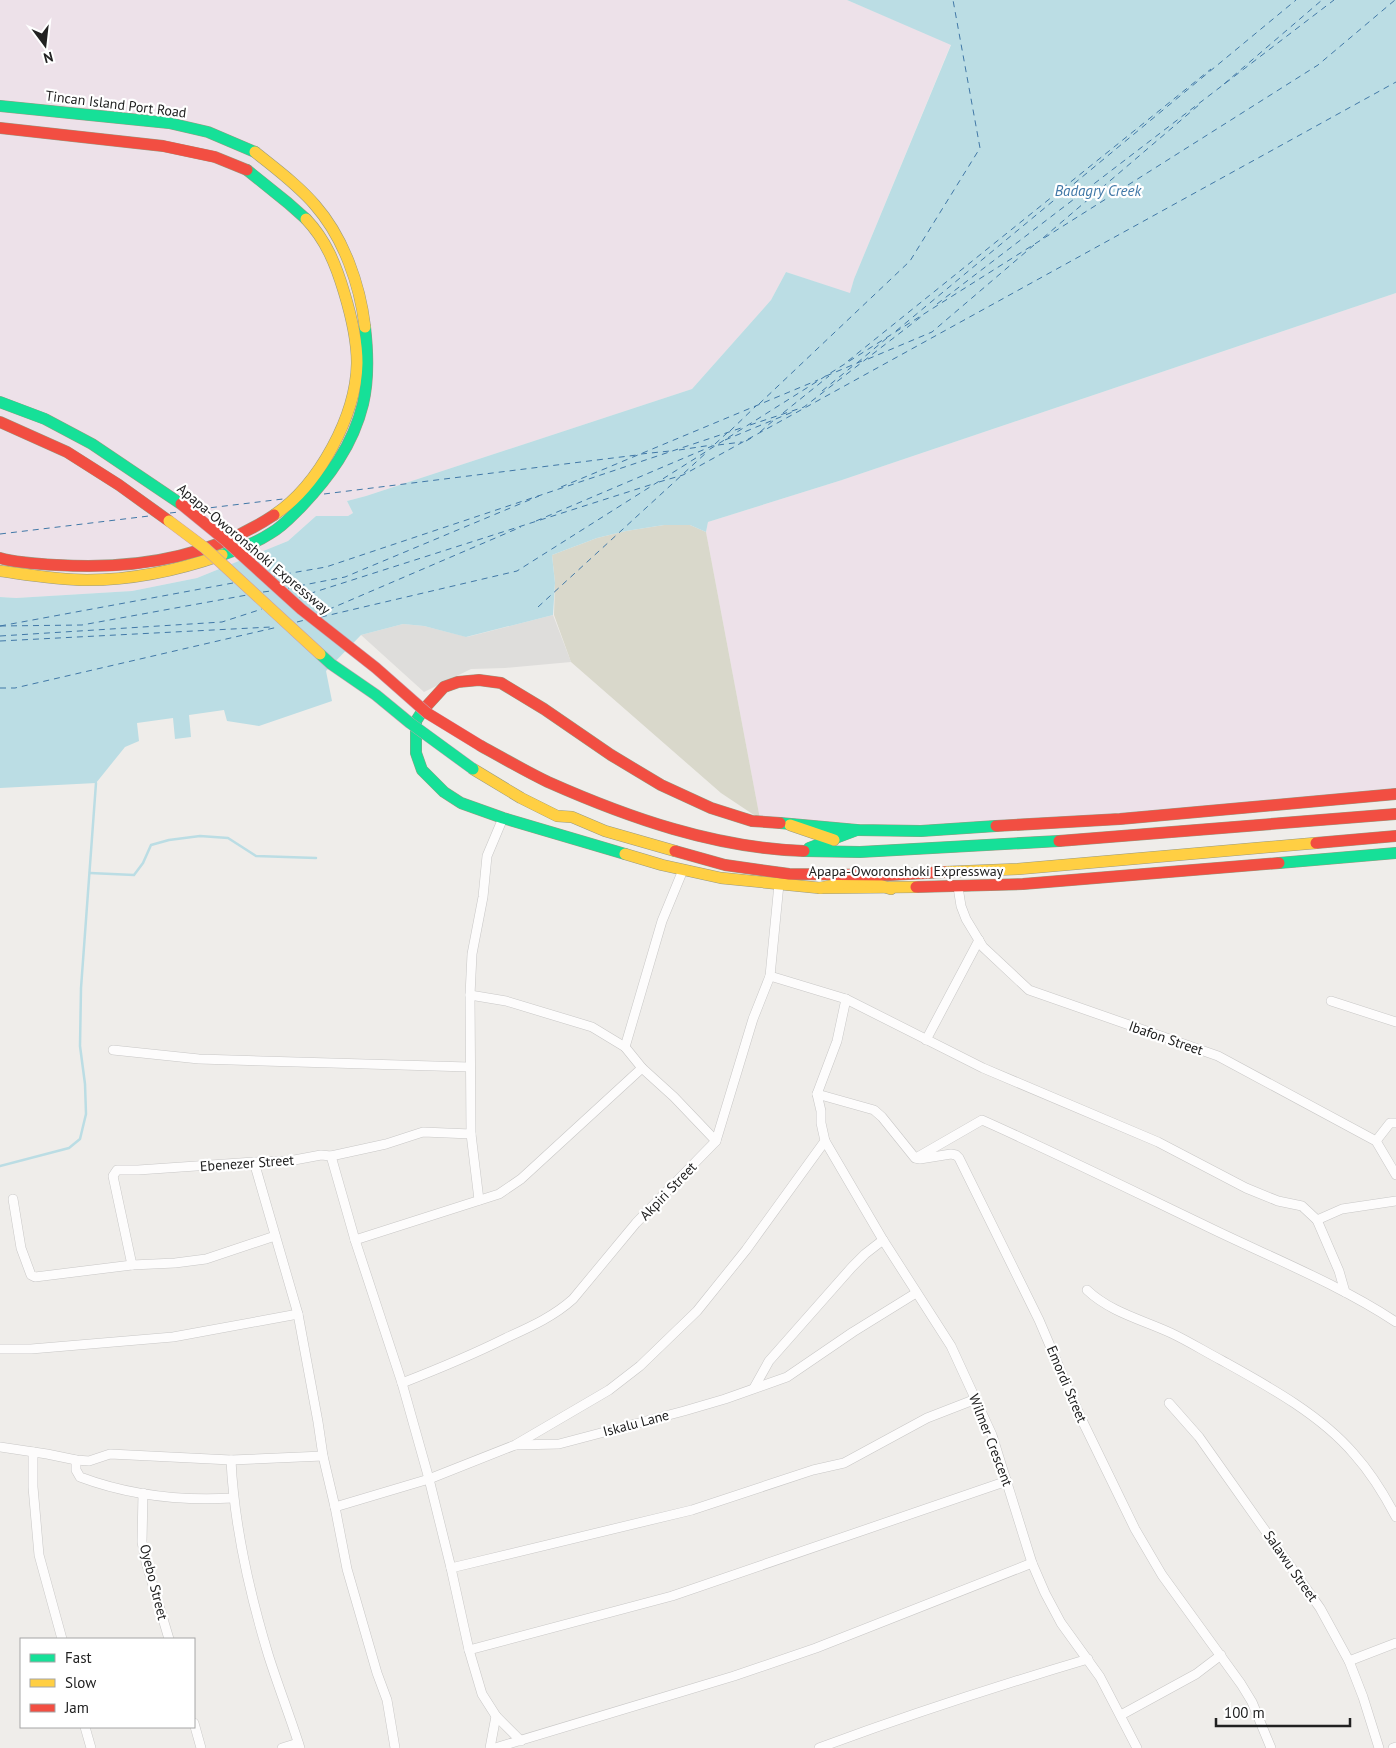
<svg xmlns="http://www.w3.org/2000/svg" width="1396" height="1748" font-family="'PT Sans',sans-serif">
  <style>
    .residential { fill: #dedddb }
    .industrial { fill: #ede1e9 }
    .construction { fill: #d9d8cb }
    .water { fill: #bbdde4 }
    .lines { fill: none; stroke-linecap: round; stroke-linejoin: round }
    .stream { stroke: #bbdde4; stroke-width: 2.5 }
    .ferry { stroke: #4178a7; stroke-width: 1; stroke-dasharray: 6 5; stroke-linecap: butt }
    .street-casing { stroke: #c8c7c6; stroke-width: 10 }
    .fast-casing { stroke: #999a80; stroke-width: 12 }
    .slow-casing { stroke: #999a80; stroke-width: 12 }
    .jam-casing { stroke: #999a80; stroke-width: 12 }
    .street { stroke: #fdfcfc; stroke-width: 9 }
    .fast { stroke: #16e098; stroke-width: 11 }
    .slow { stroke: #ffcf43; stroke-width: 11 }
    .jam { stroke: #f24e42; stroke-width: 11 }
    .fast-bridge-casing { stroke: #c69fac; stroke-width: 12; stroke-linecap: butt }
    .slow-bridge-casing { stroke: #c69fac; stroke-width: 12; stroke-linecap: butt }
    .jam-bridge-casing { stroke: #c69fac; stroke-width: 12; stroke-linecap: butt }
    .fast-bridge { stroke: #16e098; stroke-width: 11 }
    .slow-bridge { stroke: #ffcf43; stroke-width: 11 }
    .jam-bridge { stroke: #f24e42; stroke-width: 11 }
    .labels { text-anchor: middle; stroke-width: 4.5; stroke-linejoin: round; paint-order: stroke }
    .street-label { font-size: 14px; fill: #212121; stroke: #fff }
    .water-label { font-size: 15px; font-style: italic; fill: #4178a7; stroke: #fff }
  </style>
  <rect width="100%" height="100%" fill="#efedea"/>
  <path class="residential" d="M 553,615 L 571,662 L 505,668 L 471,669 L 424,692 L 361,635 L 403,624 L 424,626 L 467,637 Z"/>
  <g class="industrial">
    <path d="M 0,0 L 847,0 L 951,44 L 854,279 L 850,294 L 786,272 L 771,300 L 692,389 L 366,496 L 347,501 L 353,513 L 348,516 L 316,516 L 288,541 L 197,578 L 132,591 L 16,598 L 0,597 Z"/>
    <path d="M 1396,293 L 1396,797 L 983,829 L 760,819 L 706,532 L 708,522 L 842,480 Z"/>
  </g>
  <path class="construction" d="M 664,525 L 690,525 L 706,532 L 760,819 L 721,793 L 571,662 L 554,615 L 555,583 L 552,555 L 597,538 L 626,531 Z"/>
  <path class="water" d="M 847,0 L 1396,0 L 1396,293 L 842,480 L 708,522 L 706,532 L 690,525 L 664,525 L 626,531 L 597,538 L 552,555 L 555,583 L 553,615 L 466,637 L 424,626 L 403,624 L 361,635 L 326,671 L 332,701 L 259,726 L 227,721 L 224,710 L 189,715 L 191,737 L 175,739 L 173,718 L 137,723 L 139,741 L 125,747 L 96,783 L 0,788 L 0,597 L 16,598 L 132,591 L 197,578 L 288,541 L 316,516 L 348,516 L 353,513 L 347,501 L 366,496 L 692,389 L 771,300 L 786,272 L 850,293 L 854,279 L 951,45 Z"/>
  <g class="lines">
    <g class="stream">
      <path d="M 90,873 L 134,875 L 143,863 L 151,845 L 169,840 L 200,836 L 228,838 L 256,856 L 316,858"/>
      <path d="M 0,1166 L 69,1148 L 80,1139 L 86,1114 L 85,1084 L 80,1046 L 81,988 L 96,783"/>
    </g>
    <g class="ferry">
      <path d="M 1224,84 L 1322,0"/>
      <path d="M 1043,238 L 1200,104"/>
      <path d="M 937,304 L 1334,0"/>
      <path d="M 896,331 L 1296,0"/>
      <path d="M 868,359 L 932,332 L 1034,245"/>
      <path d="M 848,361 L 1211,69"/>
      <path d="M 857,363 L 887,338"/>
      <path d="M 826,376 L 862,361"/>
      <path d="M 822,391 L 854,365"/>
      <path d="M 759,404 L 910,261 L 980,148 L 953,0"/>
      <path d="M 783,413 L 829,376"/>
      <path d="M 750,425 L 804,407 L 922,316"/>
      <path d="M 730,431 L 756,406"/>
      <path d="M 760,432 L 774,420"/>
      <path d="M 725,440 L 795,411"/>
      <path d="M 746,441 L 753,437"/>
      <path d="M 715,444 L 727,433"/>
      <path d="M 718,445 L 742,442"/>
      <path d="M 679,450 L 712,445"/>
      <path d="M 641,454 L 670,451"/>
      <path d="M 659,482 L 683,475 L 1396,82"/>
      <path d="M 561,487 L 818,380"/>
      <path d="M 324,494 L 637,455"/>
      <path d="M 200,509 L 283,499"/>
      <path d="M 170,513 L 179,512"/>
      <path d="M 536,521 L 717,444"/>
      <path d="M 0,534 L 149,516"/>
      <path d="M 274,576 L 326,567 L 744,427"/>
      <path d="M 288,588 L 345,577 L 539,496"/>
      <path d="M 263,592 L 271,591"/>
      <path d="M 299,597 L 653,484"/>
      <path d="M 538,607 L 707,452"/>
      <path d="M 318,614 L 521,527"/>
      <path d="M 321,617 L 517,571 L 1318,65 L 1395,0"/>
      <path d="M 297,622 L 305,620"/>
      <path d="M 0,626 L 233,583"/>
      <path d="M 0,626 L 82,625 L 247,595"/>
      <path d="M 0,636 L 222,622 L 262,609"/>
      <path d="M 0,641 L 271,627"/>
      <path d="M 0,688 L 15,688 L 278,627"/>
    </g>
    <g class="street-casing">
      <g id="street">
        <path d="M 958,887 L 961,906 L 966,919 L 983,947 L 1029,990 L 1218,1056 L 1376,1141 L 1396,1175"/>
        <path d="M 770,976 L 846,999 L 983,1068 L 1158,1142 L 1246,1188 L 1278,1201 L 1302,1206 L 1317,1220 L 1342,1209 L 1396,1201"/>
        <path d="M 470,995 L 506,1001 L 592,1027 L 625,1047 L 642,1068 L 674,1097 L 716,1141"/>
        <path d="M 1331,1001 L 1396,1022"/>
        <path d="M 926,1040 L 979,940"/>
        <path d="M 625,1047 L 662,921 L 683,870"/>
        <path d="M 113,1050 L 199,1059 L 469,1067"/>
        <path d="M 817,1094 L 874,1110 L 882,1117 L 915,1158 L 920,1159 L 951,1154 L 956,1155 L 959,1158 L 1039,1320 L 1080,1416 L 1135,1529 L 1162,1575 L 1241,1684 L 1252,1702 L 1271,1748"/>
        <path d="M 825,1141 L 883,1240 L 951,1346 L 992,1435 L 1032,1563 L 1045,1593 L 1061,1623 L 1100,1677 L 1137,1748"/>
        <path d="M 1376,1141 L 1390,1123 L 1396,1123"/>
        <path d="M 331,1156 L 355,1240 L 402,1383 L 429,1479 L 451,1568 L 469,1650 L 482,1694 L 496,1716 L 490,1748"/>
        <path d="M 916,1158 L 982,1120 C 1056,1153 1129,1189 1202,1224 C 1267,1256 1335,1282 1396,1322"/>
        <path d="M 254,1162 L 298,1314 L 318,1422 L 323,1456 L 335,1507 L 347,1569 L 377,1673 L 387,1700 L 395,1748"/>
        <path d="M 13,1199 L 21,1248 L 31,1275 L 35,1277 L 132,1265 L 175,1263 L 206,1259 L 275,1236"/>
        <path d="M 479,1200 L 471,1134 L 470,995 L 472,954 L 483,897 L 487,856 L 503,818"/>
        <path d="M 1317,1220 L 1339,1271 L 1345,1292"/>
        <path d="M 355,1240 L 499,1194 L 521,1179 L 642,1068"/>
        <path d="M 132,1265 L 113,1176 L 117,1170 L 138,1170 L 254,1162 L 289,1161 L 321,1155 L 331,1156 L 386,1144 L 423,1132 L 471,1134"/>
        <path d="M 1087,1290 C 1110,1312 1143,1320 1171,1333 C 1188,1341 1204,1351 1221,1360 C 1266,1385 1320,1414 1354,1454 C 1371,1473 1384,1494 1396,1517"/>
        <path d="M 0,1349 L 31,1349 L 173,1337 L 298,1314"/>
        <path d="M 402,1383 C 438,1369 472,1355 506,1338 C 530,1327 553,1317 573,1299 L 636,1223 L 716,1141 L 753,1019 L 770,976 L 779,884"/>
        <path d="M 754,1388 L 769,1361 L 852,1267 L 865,1254 L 883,1240"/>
        <path d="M 1169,1403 L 1199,1437 L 1320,1608 L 1349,1661 L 1363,1697 L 1379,1748"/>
        <path d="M 516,1445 L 559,1444 L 684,1411 L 725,1399 L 787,1377 L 853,1332 L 916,1293"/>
        <path d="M 0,1447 L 47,1454 L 76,1460 L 89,1461 L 110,1454 L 231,1460 L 323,1456"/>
        <path d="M 33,1452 L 33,1487 L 39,1555 L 62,1639"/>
        <path d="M 76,1460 L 76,1470 L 80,1477 C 128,1495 182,1501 233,1498"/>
        <path d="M 231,1460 C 234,1525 249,1591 268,1654 C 278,1686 290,1716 300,1748"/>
        <path d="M 143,1493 L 142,1542 L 146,1562 L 169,1639"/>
        <path d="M 335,1507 L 429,1479 L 515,1445 L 609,1390 L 640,1366 L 697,1311 L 746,1250 L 825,1141 L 821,1123 L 821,1111 L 817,1094 L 837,1041 L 846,999"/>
        <path d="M 451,1568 L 692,1510 L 813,1470 L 844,1463 L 927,1418 L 976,1399"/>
        <path d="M 469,1650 L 672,1596 L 1007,1481"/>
        <path d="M 1349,1661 L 1396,1643"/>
        <path d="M 1121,1715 L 1196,1674 L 1221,1655"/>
        <path d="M 496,1716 L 521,1741"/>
        <path d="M 194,1723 L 201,1748"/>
        <path d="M 85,1727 L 91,1748"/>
        <path d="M 282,1748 L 298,1743"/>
        <path d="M 495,1748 L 734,1676 L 816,1648 L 1032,1563"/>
        <path d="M 819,1748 C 908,1715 997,1686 1088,1659"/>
        <path d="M 1393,1748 L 1396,1747"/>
      </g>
    </g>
    <g class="fast-casing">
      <g id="fast">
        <path d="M 0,106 L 169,123 L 208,132 L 255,152"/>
        <path d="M 247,170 L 288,203 L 306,219"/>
        <path d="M 0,402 L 45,419 L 92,444 L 181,504"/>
        <path d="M 222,555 C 239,549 256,543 271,533 C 282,527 291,517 300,508 C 329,478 353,445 363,404 C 369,379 368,353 365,327"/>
        <path d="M 423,710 L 416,721 L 416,753 L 422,770 L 444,792 L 461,803 L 503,818 L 625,854"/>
        <path d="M 780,823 L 857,830 L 921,831 L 996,826"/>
        <path d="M 809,848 L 857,830"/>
        <path d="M 804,851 L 860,852 L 1059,841"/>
        <path d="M 1279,863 L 1396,853"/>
      </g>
    </g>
    <g class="slow-casing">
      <g id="slow">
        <path d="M 255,152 C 276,169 298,185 315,205 C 344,238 360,285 365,327"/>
        <path d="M 274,515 C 319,485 356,416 357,363 C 357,338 351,315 344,292 C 336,265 326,240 306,219"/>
        <path d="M 0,571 C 29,575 58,580 87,580 C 133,580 179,570 222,555"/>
        <path d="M 473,769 L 521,798 L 557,816 L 572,817 L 605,831 L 675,851"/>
        <path d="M 790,825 L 834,840"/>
        <path d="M 625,854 L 662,865 L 721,878 L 820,888 L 916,887"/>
        <path d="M 945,872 L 1018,869 L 1316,843"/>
        <path d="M 862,879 L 891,889"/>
        <path d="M 820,888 L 853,881"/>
      </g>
    </g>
    <g class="jam-casing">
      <g id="jam">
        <path d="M 0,128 L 163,146 L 215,157 L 247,170"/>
        <path d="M 0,422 L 67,452 L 119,485 L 169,521"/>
        <path d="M 0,558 C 18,563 38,564 57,565 C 134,570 209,558 274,515"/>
        <path d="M 423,710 L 444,687 L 458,682 L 479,680 L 501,683 L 544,709 L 611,755 L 661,785 L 711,808 L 752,821 L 780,823"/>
        <path d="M 481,746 C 503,758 525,771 548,782 C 629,818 715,848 804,851"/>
        <path d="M 996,826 L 1120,819 L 1396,794"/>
        <path d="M 1059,841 L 1396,814"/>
        <path d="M 1316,843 L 1396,836"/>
        <path d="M 675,851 L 725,865 L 789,874 L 890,875 L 945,872"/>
        <path d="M 916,887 L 1023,884 L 1279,863"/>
      </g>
    </g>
    <use href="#street" class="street"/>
    <use href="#fast" class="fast"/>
    <use href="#slow" class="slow"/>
    <use href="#jam" class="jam"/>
    <g class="fast-bridge-casing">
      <path id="fast-bridge" d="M 320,654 L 331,664 L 376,695 L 410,723 L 473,769"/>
    </g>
    <g class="slow-bridge-casing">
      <path id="slow-bridge" d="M 169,521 L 205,548 L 320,654"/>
    </g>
    <g class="jam-bridge-casing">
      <path id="jam-bridge" d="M 181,504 L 225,540 L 301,609 L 376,668 L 427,713 L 481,746"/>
    </g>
    <use href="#fast-bridge" class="fast-bridge"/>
    <use href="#slow-bridge" class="slow-bridge"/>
    <use href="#jam-bridge" class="jam-bridge"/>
  </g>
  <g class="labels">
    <g class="street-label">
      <text transform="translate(116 104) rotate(7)" y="5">Tincan Island Port Road</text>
      <text transform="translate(254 549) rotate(40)" y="5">Apapa-Oworonshoki Expressway</text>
      <text x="906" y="876">Apapa-Oworonshoki Expressway</text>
      <text transform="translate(1166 1038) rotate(19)" y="5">Ibafon Street</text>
      <text transform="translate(247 1163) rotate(-4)" y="5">Ebenezer Street</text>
      <text transform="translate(668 1191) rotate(-46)" y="5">Akpiri Street</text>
      <text transform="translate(1067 1384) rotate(67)" y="5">Emordi Street</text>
      <text transform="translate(636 1423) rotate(-15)" y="5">Iskalu Lane</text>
      <text transform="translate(991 1440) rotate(69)" y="5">Wilmer Crescent</text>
      <text transform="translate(1291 1566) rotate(55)" y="5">Salawu Street</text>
      <text transform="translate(154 1582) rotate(76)" y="5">Oyebo Street</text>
    </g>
    <g class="water-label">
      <text x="1098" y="196">Badagry Creek</text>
    </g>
  </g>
  <rect x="20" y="1638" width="175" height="90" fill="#ffffff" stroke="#a6a6a6"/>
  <rect x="30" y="1654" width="25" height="8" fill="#16e098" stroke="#a6a6a6"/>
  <text x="65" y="1663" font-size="15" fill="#212121">Fast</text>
  <rect x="30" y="1679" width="25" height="8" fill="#ffcf43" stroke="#a6a6a6"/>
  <text x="65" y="1688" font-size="15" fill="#212121">Slow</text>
  <rect x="30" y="1704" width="25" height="8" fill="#f24e42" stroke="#a6a6a6"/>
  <text x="65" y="1713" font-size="15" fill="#212121">Jam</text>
  <g transform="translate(45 45) rotate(165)" stroke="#ffffff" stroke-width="4" paint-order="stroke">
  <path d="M0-4L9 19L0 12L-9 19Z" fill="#212121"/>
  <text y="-8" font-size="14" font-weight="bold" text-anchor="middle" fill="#212121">N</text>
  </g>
  <path d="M1216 1718v8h134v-8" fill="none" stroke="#212121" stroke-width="2.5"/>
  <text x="1224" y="1718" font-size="15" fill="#212121" stroke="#ffffff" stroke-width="4" paint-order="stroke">100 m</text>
</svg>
